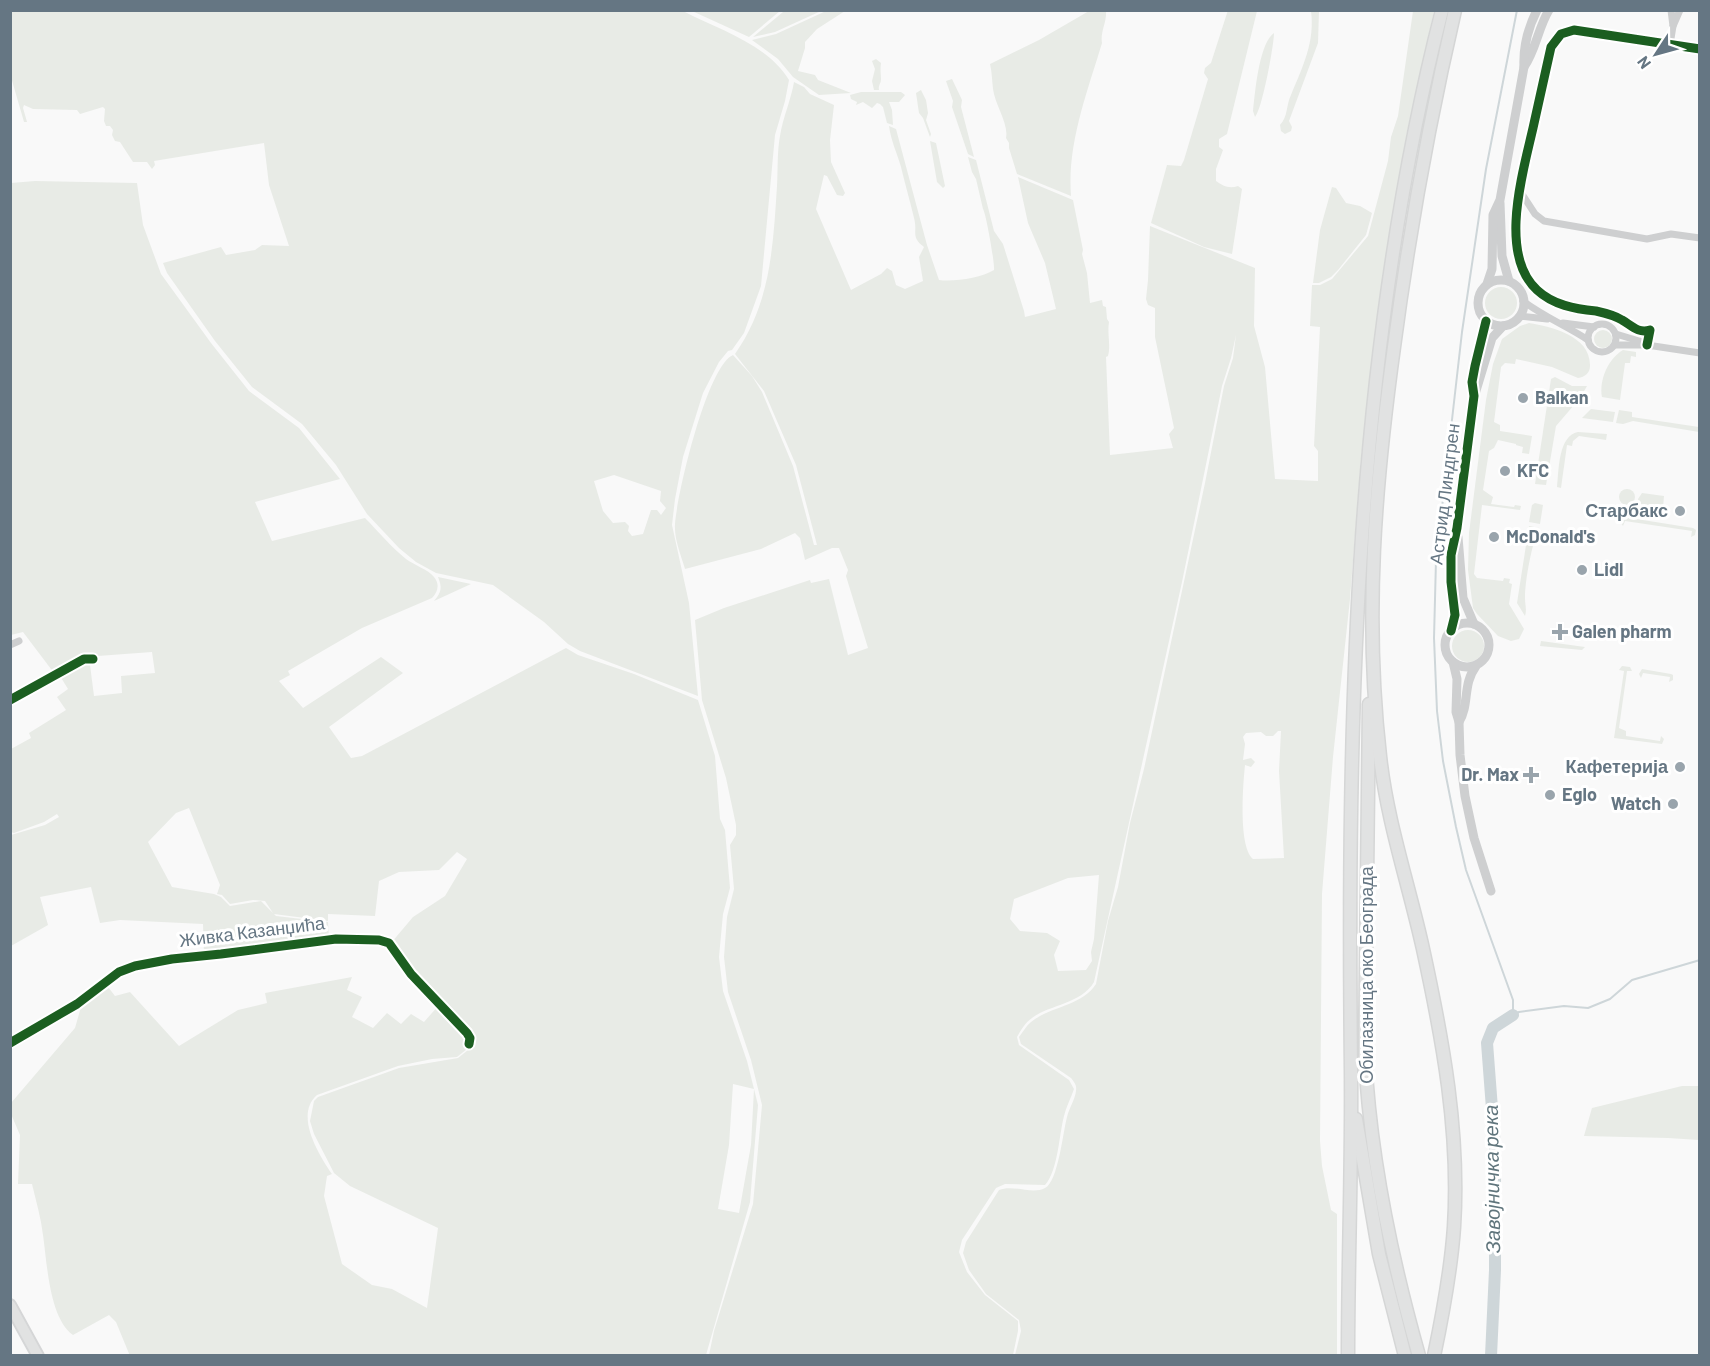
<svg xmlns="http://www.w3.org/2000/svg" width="1710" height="1366" font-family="Barlow,sans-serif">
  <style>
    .green { fill: #e8ebe6; fill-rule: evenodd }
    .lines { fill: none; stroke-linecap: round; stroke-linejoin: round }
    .stream { stroke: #ced6d9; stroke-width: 2 }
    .river { stroke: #ced6d9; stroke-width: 12 }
    .secondary-casing { stroke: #d5d6d7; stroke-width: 14 }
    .motorway-casing { stroke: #d5d6d6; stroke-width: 15 }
    .minor { stroke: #cecfd0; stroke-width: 7 }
    .tertiary { stroke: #cecfd0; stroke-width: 9 }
    .secondary { stroke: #e1e2e2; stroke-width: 10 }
    .motorway { stroke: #e1e2e2; stroke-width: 12 }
    .cycleway-casing { stroke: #fff; stroke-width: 13 }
    .cycleway { stroke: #1b5e20; stroke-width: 9 }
    .poi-dot { fill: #99a4ac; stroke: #fff; stroke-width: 2 }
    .labels { text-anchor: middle; stroke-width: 6; stroke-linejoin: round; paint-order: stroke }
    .poi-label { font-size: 18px; font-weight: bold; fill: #657683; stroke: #fff; text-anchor: start }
    .street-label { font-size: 18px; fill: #657683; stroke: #fff }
    .water-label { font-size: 20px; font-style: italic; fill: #60757c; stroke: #fff }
  </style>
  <rect width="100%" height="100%" fill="#f9f9f9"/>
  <g class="green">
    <path d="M 1228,10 L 1257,11 L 1227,134 L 1219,139 L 1219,147 L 1223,150 L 1216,169 L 1216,181 C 1223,186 1229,189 1238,186 L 1242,189 L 1232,254 L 1204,247 L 1151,223 L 1167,165 L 1181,166 L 1184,160 L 1208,79 L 1204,73 L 1205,68 L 1211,63 Z"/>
    <path d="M 10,11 L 683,11 C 719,30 766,43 789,80 L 785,101 L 775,135 L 761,286 L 744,333 L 732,350 L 728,351 L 719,362 L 703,393 L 683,457 L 675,499 L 672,525 L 689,603 L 698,696 L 580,651 L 568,644 L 544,622 L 493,585 L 436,573 L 416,562 L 399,548 L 367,514 L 336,465 L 302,424 L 252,387 L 215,341 L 167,273 L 163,263 L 221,247 L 226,255 L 255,250 L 262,245 L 289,246 L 269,185 L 264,143 L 154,161 L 155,165 L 152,169 L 147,162 L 133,162 L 120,142 L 115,141 L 112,135 L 113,130 L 110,126 L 106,126 L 104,121 L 105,109 L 103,107 L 80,114 L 77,110 L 33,109 L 24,105 L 23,108 L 27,122 L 24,122 L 11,77 ZM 614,475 L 661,491 L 660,501 L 666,508 L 661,515 L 657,510 L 651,510 L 643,534 L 632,536 L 628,531 L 629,526 L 625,522 L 613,523 L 603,511 L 594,481 Z"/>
    <path d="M 692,11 L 780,11 L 749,37 Z"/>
    <path d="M 795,11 L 821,11 L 775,32 L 753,37 L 783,12 Z"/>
    <path d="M 826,11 L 845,11 L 817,29 L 805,42 L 805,48 L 798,71 L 815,75 L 818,80 L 851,93 L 819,95 L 793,77 L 778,59 L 752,40 L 776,34 Z"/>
    <path d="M 1089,11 L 1106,11 C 1107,22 1100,32 1102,43 C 1087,93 1067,144 1071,196 L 1017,174 L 1009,148 L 1009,143 L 1006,138 C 1009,124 995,105 993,89 C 992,81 992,72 990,64 L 1039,40 Z"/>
    <path d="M 1311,11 L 1319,11 L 1318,43 L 1289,121 L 1292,127 L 1291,131 L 1285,134 L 1281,131 L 1280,125 C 1288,117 1286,105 1291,95 C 1303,66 1315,42 1311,11 Z"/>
    <path d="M 1413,11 L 1434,11 L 1407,132 L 1380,298 L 1361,458 L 1350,599 L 1333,757 L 1322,894 L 1320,1141 L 1322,1166 L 1331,1210 L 1337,1214 L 1337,1355 L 1015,1355 L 1021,1331 L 1019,1320 L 986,1294 L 969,1270 L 963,1253 L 966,1242 L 999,1190 C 1013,1184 1032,1195 1045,1188 C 1058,1182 1063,1132 1067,1117 C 1069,1108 1075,1100 1076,1091 C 1077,1085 1074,1082 1071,1078 L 1021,1044 L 1019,1037 C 1023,1032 1026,1026 1031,1022 C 1051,1006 1082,1006 1096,984 L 1108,921 L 1118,887 L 1130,823 L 1144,769 L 1205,483 L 1224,386 L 1233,358 L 1236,335 L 1231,358 L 1222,386 L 1182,582 L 1094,982 C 1081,1004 1051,1004 1032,1018 C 1025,1023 1021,1030 1017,1037 L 1019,1045 L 1069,1080 L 1074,1089 C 1071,1098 1066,1107 1064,1116 C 1059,1135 1058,1171 1045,1185 L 1005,1184 L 996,1188 L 962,1240 L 959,1252 L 967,1272 L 985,1295 L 1018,1321 L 1018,1331 L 1013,1355 L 709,1355 L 714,1331 L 753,1204 L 762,1105 L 751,1060 L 728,992 L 724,957 L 727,917 L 734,889 L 730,845 L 736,835 L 736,825 L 726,778 L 702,700 L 695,620 L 724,608 L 810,580 L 811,583 L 829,579 L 848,655 L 868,648 L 846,576 L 848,570 L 839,548 L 832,548 L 805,560 L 800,538 L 795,533 L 761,549 L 685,569 C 681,555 674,539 675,524 C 677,495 707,366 733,355 L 752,376 L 762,392 L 793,466 L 814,545 L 817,545 L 796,465 L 764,391 L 735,354 C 771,303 773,246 777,186 C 778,170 777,152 780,136 C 783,117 791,100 794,82 L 804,87 L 810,94 L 834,105 L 830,140 L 831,162 L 845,193 L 843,196 L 837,195 L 827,176 L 824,175 L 816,209 L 851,290 L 881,274 L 887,268 L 892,271 L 896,285 L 905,289 L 923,281 L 919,257 L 924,247 C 910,237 918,232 914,218 C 910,201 905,184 901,167 C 897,153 891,141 889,126 L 896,129 L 927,245 L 939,280 C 954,282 981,278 994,270 C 995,264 986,213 983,209 L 976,179 L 972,172 L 968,157 L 976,160 L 994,231 L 1003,244 L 1024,311 L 1025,317 L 1056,309 L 1045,263 L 1028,223 L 1018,177 L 1073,200 L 1083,250 L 1082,254 L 1087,273 L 1090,303 L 1102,300 L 1103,306 L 1106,307 L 1107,319 L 1109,322 C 1107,334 1111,345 1108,356 L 1106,357 L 1110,455 L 1173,448 L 1169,434 L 1174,428 L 1155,337 L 1155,308 L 1148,305 L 1146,299 L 1148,280 L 1150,226 L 1255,268 L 1254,326 L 1265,367 L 1275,479 L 1318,481 L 1318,451 L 1314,446 L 1320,327 L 1310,326 L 1312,285 L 1320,285 L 1332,279 L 1368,236 L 1388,161 L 1391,137 L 1398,116 ZM 1261,732 L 1266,736 L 1273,736 L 1278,731 L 1281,731 L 1279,771 L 1284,858 L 1253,859 C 1238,846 1243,785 1245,765 L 1251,767 L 1255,762 L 1251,758 L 1243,760 L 1245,744 L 1243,737 L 1246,733 ZM 1099,875 L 1094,939 L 1091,952 L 1092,961 L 1086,970 L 1058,971 L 1054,955 L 1060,941 L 1047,933 L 1020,931 L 1010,919 L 1014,899 L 1068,878 Z"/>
    <path d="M 1274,33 C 1274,45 1262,110 1255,117 L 1253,111 C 1255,93 1259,43 1274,33 Z"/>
    <path d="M 876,59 L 881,63 C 880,70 881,73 881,79 C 881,84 878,85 879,90 L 874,90 L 872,81 L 875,69 L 872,61 Z"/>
    <path d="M 952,79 L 962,100 L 961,107 L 974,157 L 968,154 L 952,107 L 953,101 L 946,81 Z"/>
    <path d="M 921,90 L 926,100 L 928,113 L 926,120 L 931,134 L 930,137 L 923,118 L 919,113 L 916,93 Z"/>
    <path d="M 861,92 L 901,92 L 905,95 L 899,102 L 889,102 L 892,110 L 893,125 L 887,123 L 883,107 L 880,104 L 877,103 L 872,108 L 863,102 L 856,105 L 857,102 L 851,99 L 850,95 Z"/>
    <path d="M 930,141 L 936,143 L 945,186 L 943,188 L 937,182 Z"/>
    <path d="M 35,181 L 137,183 L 143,225 L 161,274 L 211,343 L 249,391 L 299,428 L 340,479 L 255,502 L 272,541 L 365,518 C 379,532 391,547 406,559 C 414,565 429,570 434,577 C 440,584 438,592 432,598 L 362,628 L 288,671 L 290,675 L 279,681 L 303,708 L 381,657 L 403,673 L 329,727 L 351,758 L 362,756 L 566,648 L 578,655 L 634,674 L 698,700 L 715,756 L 720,819 L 725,830 L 730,888 L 723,914 L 719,957 L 723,991 L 747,1061 L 758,1105 L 750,1202 L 706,1355 L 130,1356 L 116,1322 L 109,1315 L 73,1335 C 49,1318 47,1262 43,1235 C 41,1218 36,1201 32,1184 L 18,1184 L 20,1135 L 11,1114 L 11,1103 L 75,1028 L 83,1000 L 105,983 L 115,996 L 130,992 L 179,1046 L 238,1010 L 267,1003 L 265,993 L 352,977 L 347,990 L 362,997 L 352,1017 L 373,1028 L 387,1013 L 401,1024 L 411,1014 L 424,1022 L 439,1005 L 466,1033 L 468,1044 L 467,1049 L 457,1057 L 432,1059 L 398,1066 L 317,1095 C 294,1115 319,1155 332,1174 L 327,1176 L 324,1196 L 342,1264 L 372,1285 L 392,1289 L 427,1308 L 438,1228 L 350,1186 L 334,1173 L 314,1134 L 310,1121 L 314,1101 L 318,1097 L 399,1068 L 458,1058 L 468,1050 L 471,1038 L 419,982 L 391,943 L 413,917 L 445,896 L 467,859 L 457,852 L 439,870 L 399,872 L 379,881 L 375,916 L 328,914 L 328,921 L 274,914 L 276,916 L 328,922 L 329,938 L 204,954 L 203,924 L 120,920 L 100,923 L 91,887 L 40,897 L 48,925 L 11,946 L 11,835 L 45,825 L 59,817 L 57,814 L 44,822 L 14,833 L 11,832 L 11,749 L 31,738 L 29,733 L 66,710 L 57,697 L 68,689 L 60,676 L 85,662 L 90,665 L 94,696 L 122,693 L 121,676 L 155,673 L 152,652 L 84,657 L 54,673 L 23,632 L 11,635 L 11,183 ZM 189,808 L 220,885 L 217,894 L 222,895 L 230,904 L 253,900 L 265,901 L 273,913 L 261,901 L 230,906 L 221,897 L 214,894 L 172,887 L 148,842 L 176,813 ZM 733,1084 L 754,1089 L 751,1145 L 739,1213 L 718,1209 L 729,1145 Z"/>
    <path d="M 1332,187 L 1336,188 L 1346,203 L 1360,206 L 1372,213 L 1366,235 L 1338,270 L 1331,277 L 1319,283 L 1313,283 L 1320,230 Z"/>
    <circle cx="1501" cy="303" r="16"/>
    <path d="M 1529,323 C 1552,327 1591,336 1590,366 C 1590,373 1585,377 1578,378 L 1552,367 L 1516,359 L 1515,364 L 1505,363 L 1501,367 L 1494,422 L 1500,425 L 1500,431 L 1532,436 L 1529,454 L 1522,453 L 1523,447 L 1516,445 L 1516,444 L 1498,440 L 1494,448 L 1489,451 L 1483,490 L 1493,497 L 1491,504 L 1514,507 L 1515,505 L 1521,506 L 1520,510 L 1482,505 L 1474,574 L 1477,578 L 1503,581 L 1504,578 L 1510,579 L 1509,583 L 1512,584 L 1509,604 L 1524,629 L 1519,639 L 1511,641 L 1498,636 L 1477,614 L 1473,608 L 1468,570 L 1469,533 L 1486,400 L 1493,364 L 1502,339 L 1520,326 Z"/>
    <circle cx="1603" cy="339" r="9"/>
    <path d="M 1623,350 L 1636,352 L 1636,357 L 1631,356 L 1630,363 L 1625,363 L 1620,400 L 1602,397 C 1599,380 1608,359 1623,350 Z"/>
    <path d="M 1555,377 L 1572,386 L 1587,386 L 1580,398 L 1556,426 L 1546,485 L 1535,484 L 1551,379 Z"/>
    <path d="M 1591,409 L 1615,412 L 1613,422 L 1582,418 Z"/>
    <path d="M 1619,410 L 1632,412 L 1632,417 L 1699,427 L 1699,432 L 1633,421 L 1623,424 L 1616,423 Z"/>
    <path d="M 1578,432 L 1607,434 L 1606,440 L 1579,436 L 1573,441 L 1572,446 L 1567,445 L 1561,488 L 1557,487 C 1559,470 1558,436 1578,432 Z"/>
    <circle cx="1627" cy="497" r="8"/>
    <path d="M 1642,493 L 1664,496 L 1663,508 L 1639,504 L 1638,499 Z"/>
    <path d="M 1535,503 L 1543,505 L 1540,524 L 1529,522 L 1532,505 Z"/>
    <path d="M 1624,517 L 1693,528 L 1696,530 L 1695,535 L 1691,537 L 1692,531 L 1625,521 L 1623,526 L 1621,523 Z"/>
    <path d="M 1529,526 L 1539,528 C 1532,543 1525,580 1525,598 C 1525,605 1527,609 1525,616 L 1517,603 Z"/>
    <path d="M 438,577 L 471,584 L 434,601 C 442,592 442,587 438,577 Z"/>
    <circle cx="1468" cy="646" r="16"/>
    <path d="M 1541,641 L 1585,647 L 1582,650 L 1540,646 Z"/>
    <path d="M 1622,666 L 1630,667 L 1632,671 L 1627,671 L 1619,728 L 1626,731 L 1626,736 L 1660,741 L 1661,736 L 1664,739 L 1662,744 L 1614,738 L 1624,671 L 1619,670 Z"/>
    <path d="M 1642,669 L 1671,674 L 1673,675 L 1673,680 L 1669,682 L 1670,677 L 1643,673 L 1641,678 L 1639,674 Z"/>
    <path d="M 1682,1086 L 1699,1086 L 1699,1140 L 1668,1138 L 1584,1136 L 1592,1108 Z"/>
  </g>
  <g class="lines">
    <path class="stream" d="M 1517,10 L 1486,169 L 1462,332 L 1436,560 L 1434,638 L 1437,711 L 1443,761 L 1456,827 L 1466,870 L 1513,1000 L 1513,1015 L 1519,1012 L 1564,1006 L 1588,1008 L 1610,999 L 1632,980 L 1700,960"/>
    <path class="river" d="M 1491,1356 L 1495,1270 L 1495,1148 L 1487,1043 L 1493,1028 L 1513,1015"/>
    <g class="secondary-casing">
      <path id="secondary" d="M 10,1305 L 38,1356"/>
    </g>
    <g class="motorway-casing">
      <g id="motorway">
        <path d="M 1369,704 L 1365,1056 C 1370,1158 1391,1257 1419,1356"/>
        <path d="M 1356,1119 L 1379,1254 L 1405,1356"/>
        <path d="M 1348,1356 C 1348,1260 1352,1165 1351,1070 C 1347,717 1354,355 1442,10"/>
        <path d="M 1434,1356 C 1443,1313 1451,1271 1454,1227 C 1460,1133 1443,1041 1423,949 C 1409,885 1387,822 1380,756 C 1364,616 1375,485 1394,347 C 1409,234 1429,122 1455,10"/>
      </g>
    </g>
    <g class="minor">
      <path d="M 1673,26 L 1680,10"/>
      <path d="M 1670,45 L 1673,26 L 1671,10"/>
      <path d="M 1520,191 L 1535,214 L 1544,221 L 1647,239 L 1671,234 L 1700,238"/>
      <path d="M 1523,301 C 1544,317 1567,326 1588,340"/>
      <path d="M 1520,316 L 1547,319"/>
      <path d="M 1563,323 L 1594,327"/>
      <circle cx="1602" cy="338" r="14"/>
      <path d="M 1616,334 L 1639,341 L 1647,345"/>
      <path d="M 1615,345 L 1647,345 L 1700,353"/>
      <path d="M 1647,345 L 1650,330 C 1638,334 1631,325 1622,320 C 1614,315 1605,313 1596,311 C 1575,309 1553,305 1537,290 C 1498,254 1523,172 1533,128 C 1539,101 1545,74 1551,47 L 1561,34 L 1574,30 L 1700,49"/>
      <path d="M 10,645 L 19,641"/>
      <path d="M 10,700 L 84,659 L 93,659"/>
      <path d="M 10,1043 L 77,1004 L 119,972 L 135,966 L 172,959 L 221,954 L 336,939 L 379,940 L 389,943 L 411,974 L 467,1033 L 470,1038 L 469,1044"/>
    </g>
    <g class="tertiary">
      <path d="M 1524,67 C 1536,50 1538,28 1549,10"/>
      <path d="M 1500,203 L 1502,256 L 1509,281"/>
      <circle cx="1501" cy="303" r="23"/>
      <path d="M 1487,284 L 1492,269 L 1493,215 L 1500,200 L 1524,67 C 1523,48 1528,28 1537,10"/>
      <path d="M 1475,394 L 1492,338 L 1503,326"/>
      <path d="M 1458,537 L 1463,598 L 1474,624"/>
      <circle cx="1467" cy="645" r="22"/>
      <path d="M 1451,631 L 1455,615 L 1451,582 L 1451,555 L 1457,528 L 1474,396 L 1472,382 L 1475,366 L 1486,321"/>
      <path d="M 1453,662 L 1457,679 L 1456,712 L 1459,722 L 1460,755 L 1465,796 L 1474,838 L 1491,891"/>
      <path d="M 1459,722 C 1470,704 1462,685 1476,666"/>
    </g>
    <use href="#secondary" class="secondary"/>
    <use href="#motorway" class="motorway"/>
    <g class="cycleway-casing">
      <g id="cycleway">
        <path d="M 1647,345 L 1650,330 C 1638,334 1631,325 1622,320 C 1614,315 1605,313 1596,311 C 1575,309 1553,305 1537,290 C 1498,254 1523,172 1533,128 C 1539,101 1545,74 1551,47 L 1561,34 L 1574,30 L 1700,49"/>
        <path d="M 1451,631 L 1455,615 L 1451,582 L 1451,555 L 1457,528 L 1474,396 L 1472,382 L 1475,366 L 1486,321"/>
        <path d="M 10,700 L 84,659 L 93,659"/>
        <path d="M 10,1043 L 77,1004 L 119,972 L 135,966 L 172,959 L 221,954 L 336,939 L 379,940 L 389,943 L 411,974 L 467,1033 L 470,1038 L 469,1044"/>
      </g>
    </g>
    <use href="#cycleway" class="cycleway"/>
  </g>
  <g class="poi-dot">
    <circle cx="1523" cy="398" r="6"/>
    <circle cx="1505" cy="471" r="6"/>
    <circle cx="1680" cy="511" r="6"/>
    <circle cx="1494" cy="537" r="6"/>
    <circle cx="1582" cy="570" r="6"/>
    <path d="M1557 623h6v6h6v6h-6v6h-6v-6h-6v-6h6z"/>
    <circle cx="1680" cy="767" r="6"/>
    <path d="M1528 766h6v6h6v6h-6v6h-6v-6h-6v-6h6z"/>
    <circle cx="1550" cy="795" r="6"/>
    <circle cx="1673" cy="804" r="6"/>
  </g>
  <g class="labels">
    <g class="poi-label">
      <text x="1535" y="404">Balkan</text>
      <text x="1517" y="477">KFC</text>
      <text x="1668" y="517" text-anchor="end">Старбакс</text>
      <text x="1506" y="543">McDonald's</text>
      <text x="1594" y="576">Lidl</text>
      <text x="1572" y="638">Galen pharm</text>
      <text x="1668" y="773" text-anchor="end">Кафетерија</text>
      <text x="1519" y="781" text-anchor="end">Dr. Max</text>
      <text x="1562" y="801">Eglo</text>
      <text x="1661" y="810" text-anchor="end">Watch</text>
    </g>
    <g class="street-label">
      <text transform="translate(1445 494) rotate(-83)" y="6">Астрид Линдгрен</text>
      <text transform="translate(252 932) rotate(-7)" y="6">Живка Казанџића</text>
      <text transform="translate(1367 975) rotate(-90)" y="6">Обилазница око Београда</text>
    </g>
    <g class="water-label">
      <text transform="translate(1492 1179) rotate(-91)" y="7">Завојничка река</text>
    </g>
  </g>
  <rect width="1710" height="1366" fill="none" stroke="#657683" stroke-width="24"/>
  <g transform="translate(1656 54) rotate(234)" stroke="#ffffff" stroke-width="4.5" paint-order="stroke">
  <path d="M0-4.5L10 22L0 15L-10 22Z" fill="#657683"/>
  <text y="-9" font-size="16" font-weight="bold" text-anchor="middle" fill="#657683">N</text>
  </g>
</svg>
